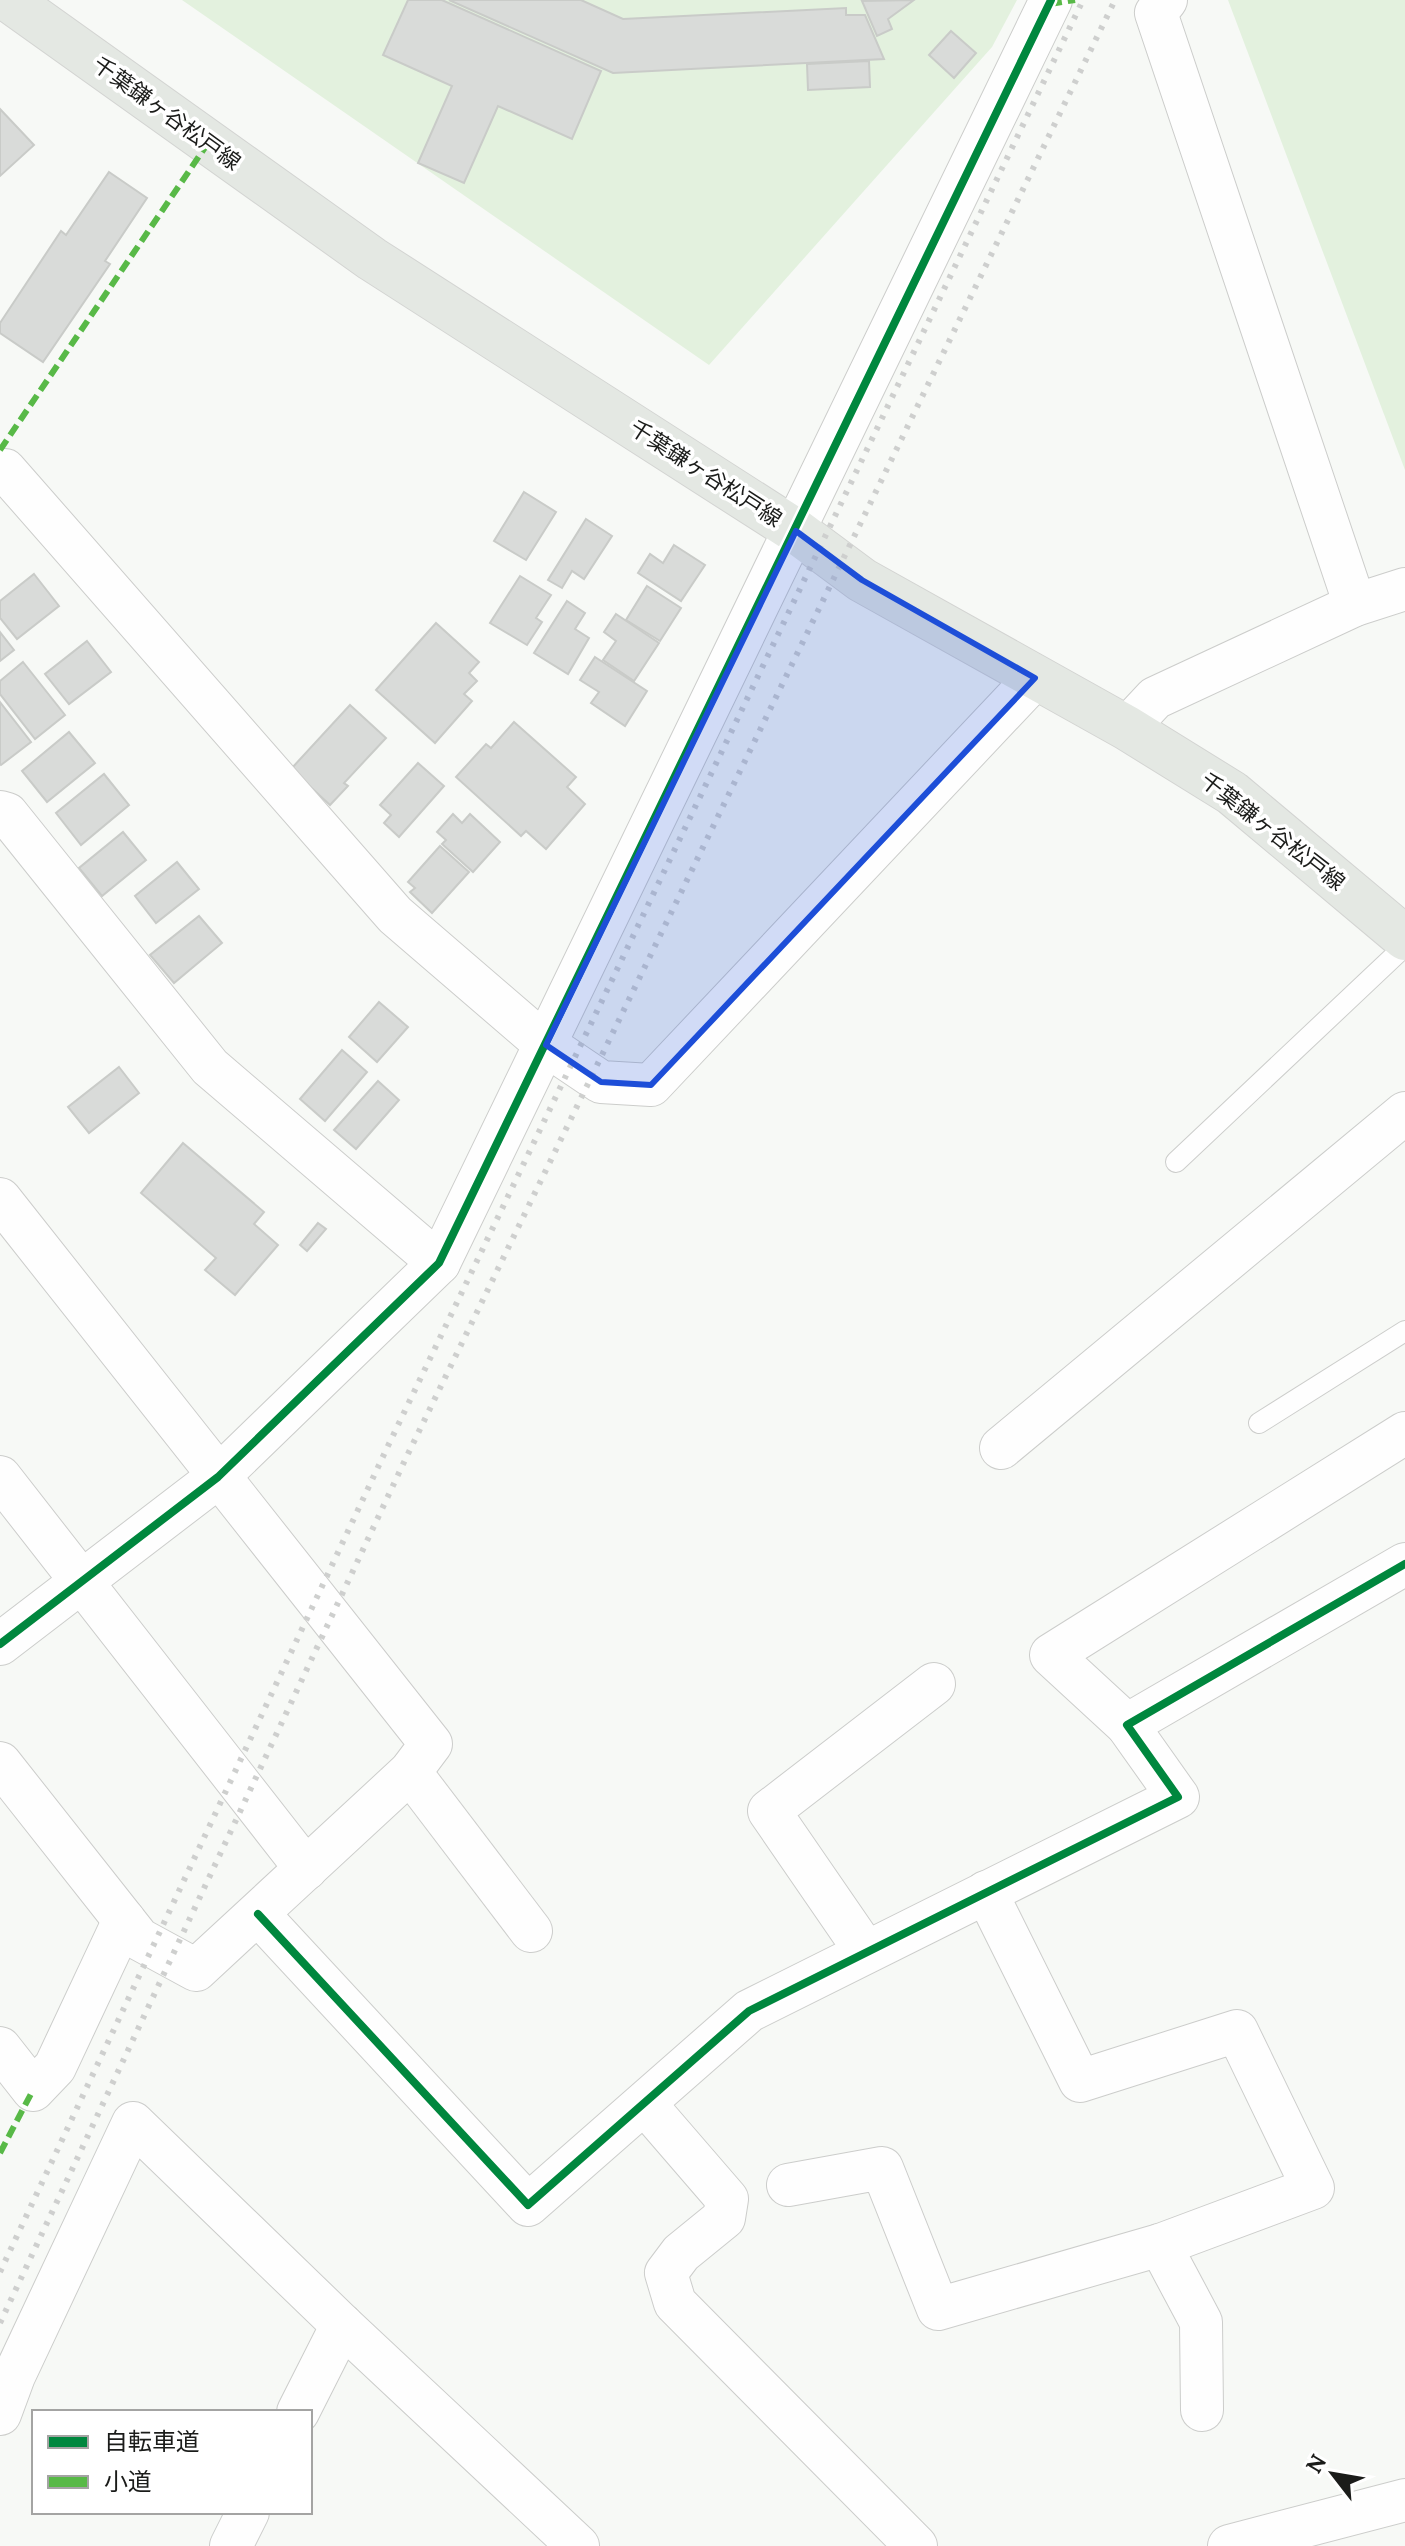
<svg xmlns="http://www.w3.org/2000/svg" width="1405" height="2546" font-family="Lora,'Noto Sans JP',serif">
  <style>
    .green { fill: #e3f1de }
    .building { fill: #d9dbd9; stroke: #c9cbc8; stroke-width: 2 }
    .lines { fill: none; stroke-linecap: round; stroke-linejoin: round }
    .service-casing { stroke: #cccdcb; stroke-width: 22 }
    .minor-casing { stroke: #cccdcb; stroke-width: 44 }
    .primary-casing { stroke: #d3d4d2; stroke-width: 46 }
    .service { stroke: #fefefe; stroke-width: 20 }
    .minor { stroke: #fefefe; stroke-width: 42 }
    .primary { stroke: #e4e8e3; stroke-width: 44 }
    .rail { stroke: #cecfce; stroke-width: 6; stroke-dasharray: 4 8; stroke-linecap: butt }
    .quiet { stroke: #58b947; stroke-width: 6; stroke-dasharray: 12 6; stroke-linecap: butt }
    .cycleway-casing { stroke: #fff; stroke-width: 13 }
    .cycleway { stroke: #00873e; stroke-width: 8 }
    .marked { fill: #1d4ed8; fill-opacity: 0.2; stroke: #1d4ed8; stroke-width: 6; stroke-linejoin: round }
    .labels { text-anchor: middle; stroke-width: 7; stroke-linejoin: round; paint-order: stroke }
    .street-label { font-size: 22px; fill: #1b1c1a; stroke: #fff }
  </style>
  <rect width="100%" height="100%" fill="#f7f9f6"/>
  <g class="green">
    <path d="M 182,0 L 1017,0 L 992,47 L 709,365 Z"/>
    <path d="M 1228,0 L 1405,0 L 1405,470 Z"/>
  </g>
  <g class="building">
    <path d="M 408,0 L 442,0 L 601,71 L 572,139 L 498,106 L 464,183 L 418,163 L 452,86 L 383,55 Z"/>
    <path d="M 449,0 L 581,0 L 623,19 L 846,8 L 846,15 L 865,15 L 884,59 L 613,73 Z"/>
    <path d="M 914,0 L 888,19 L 892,29 L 877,36 L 862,1 Z"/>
    <path d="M 951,31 L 976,53 L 954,78 L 929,55 Z"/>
    <path d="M 869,61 L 870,87 L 808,90 L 807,64 Z"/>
    <path d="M 0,109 L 34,145 L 0,176 Z"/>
    <path d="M 109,172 L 147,198 L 105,261 L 110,264 L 43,362 L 0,333 L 0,323 L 61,231 L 66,235 Z"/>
    <path d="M 524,492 L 556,512 L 526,560 L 494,541 Z"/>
    <path d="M 586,519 L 612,536 L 584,579 L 572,571 L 562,588 L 548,580 Z"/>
    <path d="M 674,545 L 705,565 L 681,601 L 638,573 L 650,554 L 663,563 Z"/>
    <path d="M 34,574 L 59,606 L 17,639 L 0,618 L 0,601 Z"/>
    <path d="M 520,576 L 551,595 L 536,618 L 542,622 L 527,645 L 490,623 Z"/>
    <path d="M 647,586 L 681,608 L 660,641 L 626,620 Z"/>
    <path d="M 567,601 L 585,613 L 575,629 L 589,638 L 568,674 L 534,653 Z"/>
    <path d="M 616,614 L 659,643 L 634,681 L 603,660 L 616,641 L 604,632 Z"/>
    <path d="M 436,623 L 479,662 L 469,673 L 477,681 L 464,694 L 472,701 L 435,743 L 376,690 Z"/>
    <path d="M 0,632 L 14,650 L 0,661 Z"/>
    <path d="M 87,641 L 111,672 L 69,704 L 45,674 Z"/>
    <path d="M 595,657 L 647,691 L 625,726 L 591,703 L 599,692 L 580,680 Z"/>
    <path d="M 23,662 L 65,715 L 35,739 L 0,694 L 0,681 Z"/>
    <path d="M 0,702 L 31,742 L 1,765 L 0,764 Z"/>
    <path d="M 350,705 L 386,738 L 344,783 L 348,786 L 330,805 L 291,769 Z"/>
    <path d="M 514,722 L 576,777 L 567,787 L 585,804 L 546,849 L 526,831 L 521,836 L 456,777 L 486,744 L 491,748 Z"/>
    <path d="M 69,732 L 95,763 L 47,802 L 22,771 Z"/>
    <path d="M 418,763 L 444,786 L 399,837 L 384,823 L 391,815 L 380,805 Z"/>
    <path d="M 104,774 L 129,805 L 81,845 L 56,813 Z"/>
    <path d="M 453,814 L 462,823 L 470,814 L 500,842 L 473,872 L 442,844 L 446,840 L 437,832 Z"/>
    <path d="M 123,832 L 146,860 L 102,896 L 79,868 Z"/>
    <path d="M 440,846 L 469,872 L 432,913 L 410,892 L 415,888 L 408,882 Z"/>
    <path d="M 177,862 L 199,889 L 156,923 L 135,896 Z"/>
    <path d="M 199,916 L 222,943 L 174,983 L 150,955 Z"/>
    <path d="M 379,1002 L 408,1027 L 377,1062 L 349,1037 Z"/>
    <path d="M 342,1050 L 367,1072 L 325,1121 L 300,1099 Z"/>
    <path d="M 119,1067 L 139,1093 L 89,1133 L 68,1107 Z"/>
    <path d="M 378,1081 L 399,1100 L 356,1149 L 334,1130 Z"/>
    <path d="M 183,1143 L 264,1212 L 254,1224 L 278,1245 L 235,1295 L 205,1270 L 216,1258 L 141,1193 Z"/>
    <path d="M 318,1223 L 326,1229 L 307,1251 L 300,1245 Z"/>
  </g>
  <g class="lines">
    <g class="service-casing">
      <g id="service">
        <path d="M 1176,1162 L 1405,946"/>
        <path d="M 1259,1423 L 1405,1331"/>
      </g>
    </g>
    <g class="minor-casing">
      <g id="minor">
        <path d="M 1166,0 L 1156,13 L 1355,605"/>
        <path d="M 0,470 L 5,470 L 395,915 L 546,1045 L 601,1082 L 651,1085 L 1035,678"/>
        <path d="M 1127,728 L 1155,698 L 1355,605 L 1405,589"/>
        <path d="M 0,812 L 7,814 L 210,1067 L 439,1263"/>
        <path d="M 0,1199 L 431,1744 L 410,1772 L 196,1970 L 139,1939 L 0,1763"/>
        <path d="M 1001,1448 L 1405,1113"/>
        <path d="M 0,1477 L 306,1869"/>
        <path d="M 0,1644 L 218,1477 L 439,1263 L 1051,0"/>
        <path d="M 1127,1725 L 1051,1655 L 1405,1433"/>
        <path d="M 410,1772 L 531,1931"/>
        <path d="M 258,1914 L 528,2205 L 749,2011 L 1178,1797 L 1127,1725 L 1405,1564"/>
        <path d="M 866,1952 L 769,1811 L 934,1684"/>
        <path d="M 0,2048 L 33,2090 L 55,2067 L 124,1920"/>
        <path d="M 645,2104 L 727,2199 L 724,2218 L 681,2253 L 666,2273 L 675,2303 L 916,2546"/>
        <path d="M 788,2185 L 882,2168 L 938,2309 L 1160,2245 L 1313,2188 L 1237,2031 L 1080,2081 L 986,1892"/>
        <path d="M 1160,2245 L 1201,2322 L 1202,2410"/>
        <path d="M 298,2412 L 342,2325"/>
        <path d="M 0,2414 L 14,2376 L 133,2123 L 342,2325 L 578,2546"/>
        <path d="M 231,2546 L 248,2512"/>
        <path d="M 1229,2546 L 1405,2500"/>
      </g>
    </g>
    <g class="primary-casing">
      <path id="primary" d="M 9,0 L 372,259 L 796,531 L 862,580 L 1127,728 L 1232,793 L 1405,938"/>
    </g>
    <use href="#service" class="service"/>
    <use href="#minor" class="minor"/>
    <use href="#primary" class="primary"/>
    <g class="rail">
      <path d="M 0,2272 L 387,1448 L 1083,0"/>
      <path d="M 0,2323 L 405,1460 L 1115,0"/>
    </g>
    <g class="quiet">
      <path d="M 1050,4 L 1075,0"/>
      <path d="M 0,450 L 208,143"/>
      <path d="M 0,2153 L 33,2090"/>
    </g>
    <g class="cycleway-casing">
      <g id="cycleway">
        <path d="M 0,1644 L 218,1477 L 439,1263 L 1051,0"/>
        <path d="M 258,1914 L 528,2205 L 749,2011 L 1178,1797 L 1127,1725 L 1405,1564"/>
      </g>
    </g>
    <use href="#cycleway" class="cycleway"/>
  </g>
  <path class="marked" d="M 796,531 L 862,580 L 1035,678 L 651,1085 L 601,1082 L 546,1045 Z"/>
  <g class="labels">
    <g class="street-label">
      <text transform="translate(167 113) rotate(36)" y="8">千葉鎌ヶ谷松戸線</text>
      <text transform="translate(706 473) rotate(33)" y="8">千葉鎌ヶ谷松戸線</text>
      <text transform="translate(1273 831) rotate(38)" y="8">千葉鎌ヶ谷松戸線</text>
    </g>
  </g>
  <rect x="32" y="2410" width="280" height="104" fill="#ffffff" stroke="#a4a4a3" stroke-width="2"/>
  <rect x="48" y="2436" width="40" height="12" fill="#00873e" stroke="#a4a4a3" stroke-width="2"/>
  <text x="104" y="2450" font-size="24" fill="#1b1c1a">自転車道</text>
  <rect x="48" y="2476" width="40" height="12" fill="#58b947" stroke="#a4a4a3" stroke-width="2"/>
  <text x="104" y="2490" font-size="24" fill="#1b1c1a">小道</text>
  <g transform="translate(1333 2474) rotate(301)" stroke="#ffffff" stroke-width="6" paint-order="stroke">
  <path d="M0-6L14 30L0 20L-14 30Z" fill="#1b1c1a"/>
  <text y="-12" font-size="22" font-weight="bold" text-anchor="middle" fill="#1b1c1a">N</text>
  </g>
</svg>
